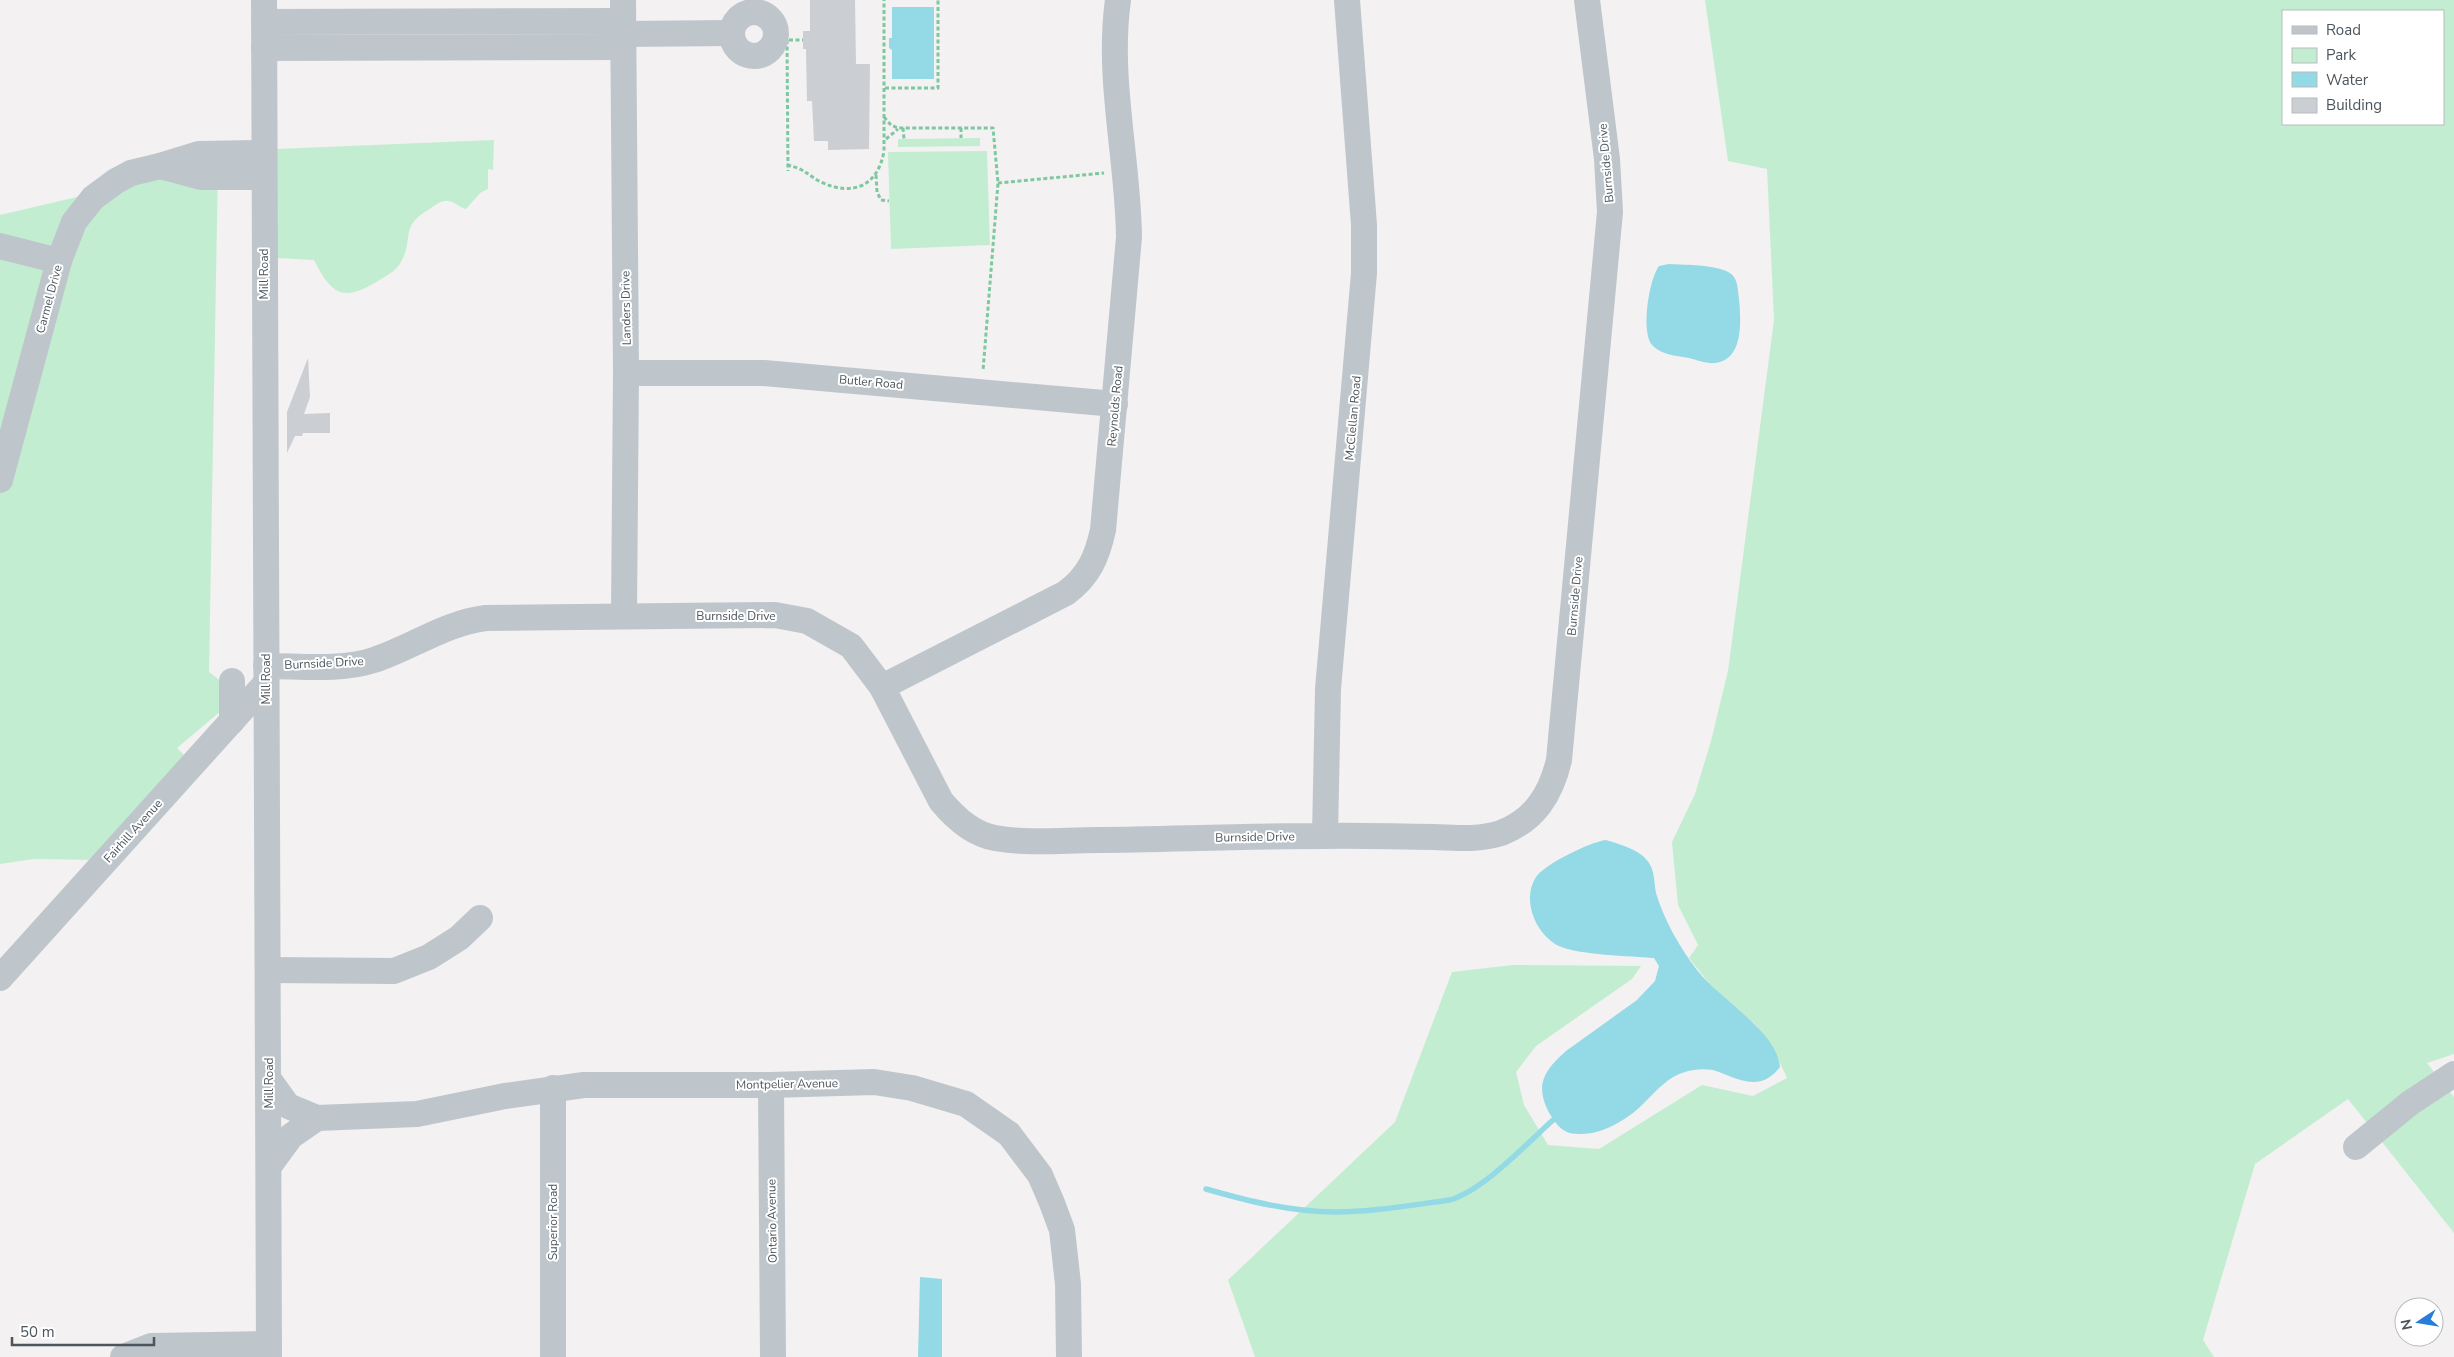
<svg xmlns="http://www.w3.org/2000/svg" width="2454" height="1357" font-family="'Nunito Sans',sans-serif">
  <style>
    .green { fill: #c3edd1; fill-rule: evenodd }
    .water { fill: #94d9e6 }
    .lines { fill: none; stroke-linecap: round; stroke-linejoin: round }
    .stream { stroke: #94d9e6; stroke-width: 5.5 }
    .building { fill: #cbced3 }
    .path { stroke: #7dc8a0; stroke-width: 3; stroke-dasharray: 4 2.5; stroke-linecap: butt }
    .minor { stroke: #bec6cc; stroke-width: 26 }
    .labels { text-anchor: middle; stroke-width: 4; stroke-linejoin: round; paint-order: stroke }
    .street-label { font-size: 12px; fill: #4a555d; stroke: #fff }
  </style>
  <rect width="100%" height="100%" fill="#f3f1f1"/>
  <g class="green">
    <path d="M 1705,0 L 2454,0 L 2454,1054 L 2427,1063 L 2454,1097 L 2454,1233 L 2348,1099 L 2255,1164 L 2203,1340 L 2214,1357 L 1255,1357 L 1228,1280 L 1395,1122 L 1452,972 L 1513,965 L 1641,966 L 1632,979 L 1536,1046 L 1516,1072 L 1524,1105 L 1548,1145 L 1599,1149 L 1702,1085 L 1753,1096 L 1787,1078 L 1773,1048 L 1755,1024 L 1716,992 L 1689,958 L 1698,945 L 1678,905 L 1672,842 L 1695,794 L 1711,741 L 1728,671 L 1774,320 L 1767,169 L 1728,161 ZM 2283,11 L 2443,11 L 2443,124 L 2283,124 Z"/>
    <path d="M 980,138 L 980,146 L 898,147 L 898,139 Z"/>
    <path d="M 494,140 L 493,170 L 488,169 L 488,189 L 480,193 L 466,209 C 460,208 455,202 449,201 C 442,200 437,204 431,208 C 398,227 415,237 401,262 C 396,271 386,276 378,281 C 343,303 331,294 314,260 L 276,258 L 276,149 Z"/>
    <path d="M 987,151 L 990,245 L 891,249 L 888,152 Z"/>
    <path d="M 218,164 L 209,672 L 222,682 L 222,710 L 177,748 L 189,760 L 98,860 L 34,859 L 0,864 L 0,215 Z"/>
  </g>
  <g class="water">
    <path d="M 892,7 L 934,7 L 934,79 L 892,79 L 892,50 L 889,48 L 889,38 L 892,38 Z"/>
    <path d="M 1669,264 C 1684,265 1726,264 1734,277 C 1738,283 1738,292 1739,299 C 1741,320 1744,360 1715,363 C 1707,364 1697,360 1689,358 C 1678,356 1662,355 1653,346 C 1640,334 1649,279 1659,266 Z"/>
    <path d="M 1606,840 C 1621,845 1640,849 1649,863 C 1655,872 1654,883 1656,893 C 1664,920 1680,948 1697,970 C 1719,999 1777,1031 1780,1067 C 1762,1091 1741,1081 1719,1072 C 1709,1068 1695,1069 1685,1072 C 1669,1076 1657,1090 1646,1101 C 1630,1118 1603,1135 1579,1134 C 1569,1134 1562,1131 1556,1123 C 1549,1114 1542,1101 1542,1088 C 1543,1072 1555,1061 1566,1051 L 1637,1000 L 1655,981 L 1659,966 L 1654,958 C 1631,956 1578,955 1559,946 C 1536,935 1521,900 1536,877 C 1545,864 1590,842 1606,840 Z"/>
    <path d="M 920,1277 L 942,1279 L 942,1357 L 918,1357 Z"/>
  </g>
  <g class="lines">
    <path class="stream" d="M 1206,1189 C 1248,1201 1291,1212 1335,1212 C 1373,1212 1412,1205 1450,1200 C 1485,1189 1525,1145 1553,1120"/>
  </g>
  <g class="building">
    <path d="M 810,0 L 855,0 L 856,64 L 870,64 L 869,149 L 828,150 L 828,141 L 814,141 L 812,101 L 807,101 L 806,49 L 803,49 L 803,31 L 810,31 Z"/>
    <path d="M 308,358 L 310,397 L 304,414 L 330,413 L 330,433 L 303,433 L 302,436 L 295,436 L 287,453 L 287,412 Z"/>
  </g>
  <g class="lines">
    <g class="path">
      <path d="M 758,11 L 760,0"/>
      <path d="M 776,40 L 803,40"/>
      <path d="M 787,40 L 788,171"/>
      <path d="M 885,88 L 938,88 L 938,0"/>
      <path d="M 884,117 L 891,125 L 898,128 L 993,128 L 998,183 L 983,371"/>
      <path d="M 903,128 L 904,139"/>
      <path d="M 961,128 L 961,138"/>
      <path d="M 886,139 L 898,129"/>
      <path d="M 787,165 C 806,169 807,175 821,182 C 853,197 878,186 884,151 L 884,0"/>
      <path d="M 876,175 L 877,192 L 881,200 L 889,201"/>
      <path d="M 998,183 L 1104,173"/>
    </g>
    <g class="minor">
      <path d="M 264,0 L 269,1357"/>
      <path d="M 623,0 L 626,373 L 624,615"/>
      <circle cx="754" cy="34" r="22"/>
      <path d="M 264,22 L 623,21"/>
      <path d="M 623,34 L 731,33"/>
      <path d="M 264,48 L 623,47"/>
      <path d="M 264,177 L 201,177 L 160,166 L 199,154 L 264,153"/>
      <path d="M 0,246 L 59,261"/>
      <path d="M 626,373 L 764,373 L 1115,404"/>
      <path d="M 0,480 L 59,261 L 74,222 L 93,198 L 116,181 L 131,173 L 160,166"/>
      <path d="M 266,666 C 300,666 341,671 374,660 C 413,647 445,623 486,618 L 775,615 L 807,621 L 851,646 L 882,687 L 941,801 C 955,818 972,834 995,838 C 1028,844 1064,840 1097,840 C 1173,839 1248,836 1324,836 C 1361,835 1397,837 1434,837 C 1455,838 1481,840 1501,833 C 1535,820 1551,794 1559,760 L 1610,212 L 1607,159 L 1587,0"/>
      <path d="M 232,681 L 232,721"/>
      <path d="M 882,687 L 1066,593 C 1089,576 1097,557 1103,530 L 1129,237 C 1128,158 1107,78 1118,0"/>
      <path d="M 1325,836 L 1328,689 L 1364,273 L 1364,225 L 1347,0"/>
      <path d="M 268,970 L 394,971 L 429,957 L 459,938 L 480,918"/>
      <path d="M 0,978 L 266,683"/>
      <path d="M 771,1085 L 773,1357"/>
      <path d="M 553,1088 L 553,1357"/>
      <path d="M 317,1118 L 417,1114 L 505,1096 L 584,1085 L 771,1085 L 874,1082 L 912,1088 L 966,1104 L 1009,1134 L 1040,1175 L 1052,1203 L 1062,1230 L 1068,1284 L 1069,1357"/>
      <path d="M 2356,1147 L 2410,1103 L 2454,1074"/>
      <path d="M 269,1166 L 291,1136 L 317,1118 L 288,1106 L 270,1081"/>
      <path d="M 123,1357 L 151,1346 L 269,1344"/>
    </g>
  </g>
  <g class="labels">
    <g class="street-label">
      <text transform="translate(1606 163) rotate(-95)" y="4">Burnside Drive</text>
      <text transform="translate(264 274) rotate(-90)" y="4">Mill Road</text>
      <text transform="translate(49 299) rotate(-75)" y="4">Carmel Drive</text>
      <text transform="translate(626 308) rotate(-91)" y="4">Landers Drive</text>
      <text transform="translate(871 382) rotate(5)" y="4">Butler Road</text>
      <text transform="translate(1115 406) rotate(-85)" y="4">Reynolds Road</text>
      <text transform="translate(1353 418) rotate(-85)" y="4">McClellan Road</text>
      <text transform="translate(1575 596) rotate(-85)" y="4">Burnside Drive</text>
      <text x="736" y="620">Burnside Drive</text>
      <text transform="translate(324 663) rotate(-3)" y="4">Burnside Drive</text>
      <text transform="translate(266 679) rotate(-90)" y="4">Mill Road</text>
      <text transform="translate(133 831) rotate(-48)" y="4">Fairhill Avenue</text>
      <text transform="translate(1255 837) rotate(-1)" y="4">Burnside Drive</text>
      <text transform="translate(269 1083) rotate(-90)" y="4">Mill Road</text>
      <text transform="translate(787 1084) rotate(-1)" y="4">Montpelier Avenue</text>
      <text transform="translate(772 1221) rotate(-91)" y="4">Ontario Avenue</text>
      <text transform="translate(553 1222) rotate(-90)" y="4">Superior Road</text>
    </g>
  </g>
  <rect x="2282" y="10" width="162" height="115" fill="#ffffff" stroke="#b7bbbe"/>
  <rect x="2292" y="26" width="25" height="8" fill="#bec6cc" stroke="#b7bbbe"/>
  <text x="2326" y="35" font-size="15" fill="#4a555d">Road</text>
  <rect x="2292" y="48" width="25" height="15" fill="#c3edd1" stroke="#b7bbbe"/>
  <text x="2326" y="60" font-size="15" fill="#4a555d">Park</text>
  <rect x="2292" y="72" width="25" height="15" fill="#94d9e6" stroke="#b7bbbe"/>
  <text x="2326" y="85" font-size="15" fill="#4a555d">Water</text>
  <rect x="2292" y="98" width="25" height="15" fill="#cbced3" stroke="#b7bbbe"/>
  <text x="2326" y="110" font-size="15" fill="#4a555d">Building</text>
  <g transform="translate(2419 1322) rotate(258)"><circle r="24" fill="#ffffff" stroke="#b7bbbe"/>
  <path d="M0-4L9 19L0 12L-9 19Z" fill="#277dd7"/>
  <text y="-8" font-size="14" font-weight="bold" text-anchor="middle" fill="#4a555d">N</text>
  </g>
  <path d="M12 1337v8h142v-8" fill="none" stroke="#4a555d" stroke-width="2.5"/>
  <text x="20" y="1337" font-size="15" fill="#4a555d" stroke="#ffffff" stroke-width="4" paint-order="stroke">50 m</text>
</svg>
